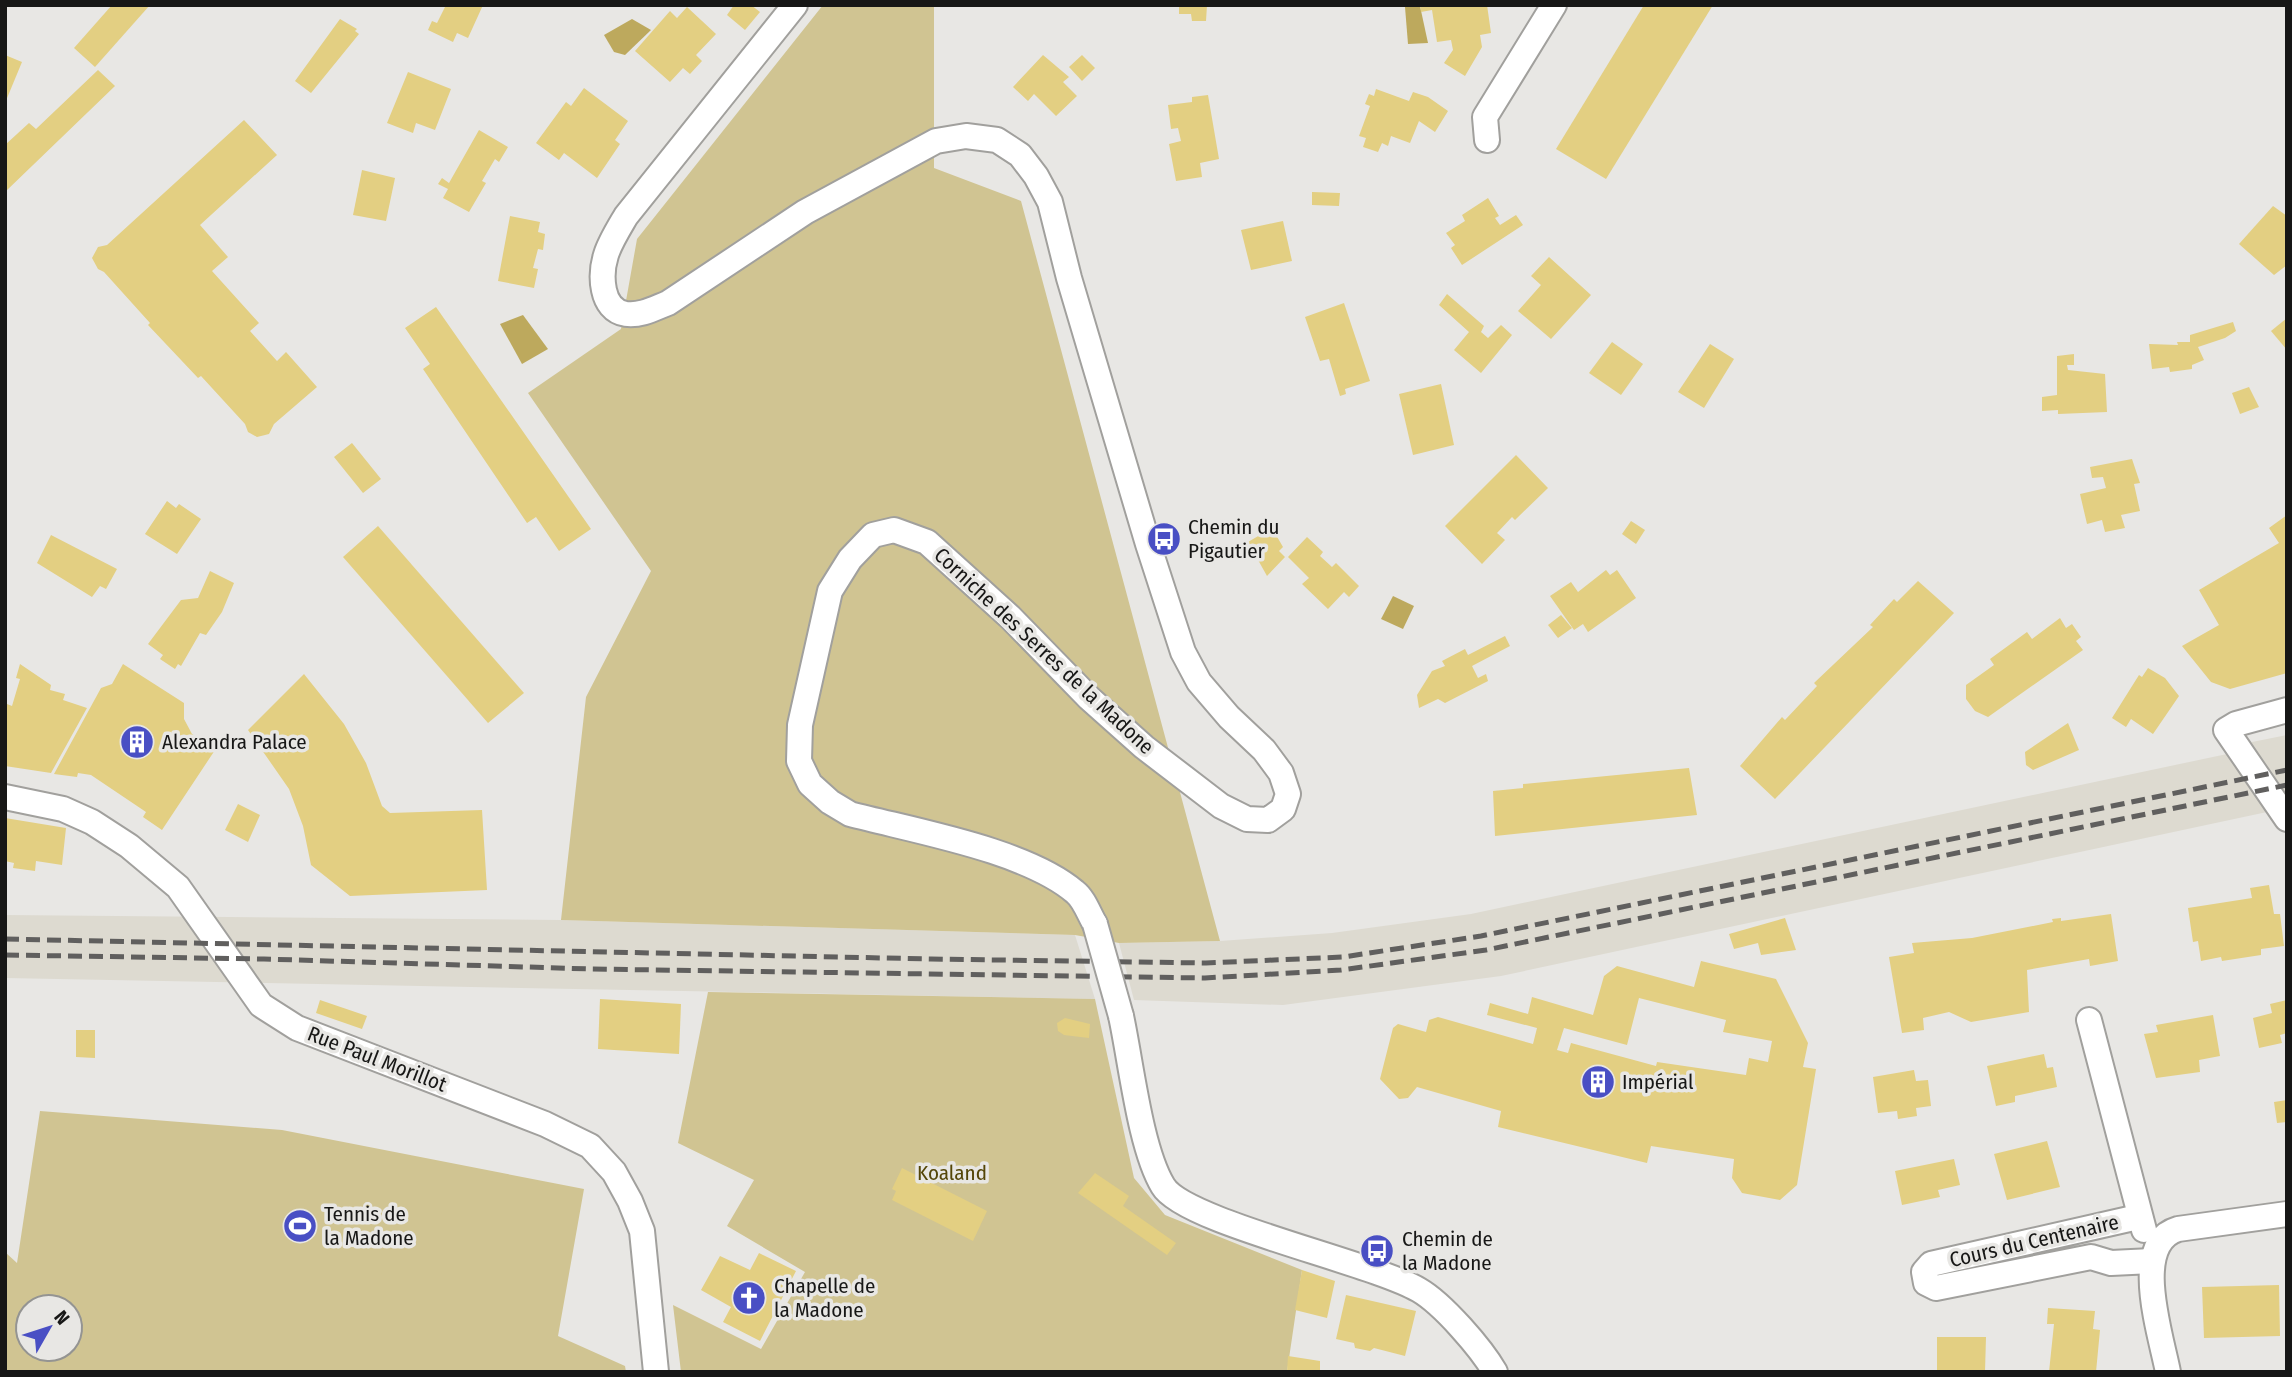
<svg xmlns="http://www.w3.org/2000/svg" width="2292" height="1377" font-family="'Fira Sans Condensed',sans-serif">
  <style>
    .built { fill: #dddad0 }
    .green { fill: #d0c492; fill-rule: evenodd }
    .water { fill: #bda95d }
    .building { fill: #e3cf82; fill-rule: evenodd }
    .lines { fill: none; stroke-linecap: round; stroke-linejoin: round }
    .street-casing { stroke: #a1a09d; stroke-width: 28 }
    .street { stroke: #fff; stroke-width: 24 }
    .rail { stroke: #605f5e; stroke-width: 5; stroke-dasharray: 14 7; stroke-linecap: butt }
    .street-bridge-casing { stroke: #a1a09d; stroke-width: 28; stroke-linecap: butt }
    .street-bridge { stroke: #fff; stroke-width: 24 }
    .labels { text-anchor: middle; stroke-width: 7; stroke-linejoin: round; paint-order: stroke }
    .poi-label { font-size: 21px; fill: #171716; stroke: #e8e7e4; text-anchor: start }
    .street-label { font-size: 21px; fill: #171716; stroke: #e8e7e4 }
    .park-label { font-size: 21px; fill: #544608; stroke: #e8e7e4 }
  </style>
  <rect width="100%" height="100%" fill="#e8e7e4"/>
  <g class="built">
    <path d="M 2287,735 L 2287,802 L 2250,753 L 2252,742 Z"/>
    <path d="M 2227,754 L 2267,812 L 1501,976 L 1283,1005 L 1134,1000 L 1119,943 L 1220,941 L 1332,933 L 1471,914 Z"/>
    <path d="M 5,915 L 561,920 L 1075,935 L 1095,999 L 5,978 Z"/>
  </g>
  <g class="green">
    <path d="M 823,5 L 934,5 L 934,168 L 1021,201 L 1220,941 L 1119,943 L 1075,935 L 561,920 L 586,697 L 651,571 L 528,393 L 621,329 L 637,239 Z"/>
    <path d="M 708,992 L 1095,999 L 1134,1178 L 1165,1215 L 1302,1270 L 1287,1372 L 681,1372 L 673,1305 L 761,1349 L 805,1272 L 727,1226 L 754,1180 L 678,1143 Z"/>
    <path d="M 40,1111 L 282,1130 L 584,1189 L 558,1336 L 625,1366 L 626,1372 L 5,1372 L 5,1252 L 17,1263 ZM 70,1307 L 70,1349 L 28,1349 L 28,1307 Z"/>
  </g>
  <g class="water">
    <path d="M 1420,6 L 1428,43 L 1408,44 L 1405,7 Z"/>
    <path d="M 632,19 L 651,30 L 625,55 L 614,52 L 604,35 Z"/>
    <path d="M 523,315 L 548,349 L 522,364 L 500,324 Z"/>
    <path d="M 1393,596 L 1414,606 L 1403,629 L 1381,619 Z"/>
  </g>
  <g class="building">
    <path d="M 112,5 L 150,5 L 95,67 L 74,48 Z"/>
    <path d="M 446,5 L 483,5 L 468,38 L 457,33 L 453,42 L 428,30 L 432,21 L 437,23 Z"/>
    <path d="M 734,5 L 751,5 L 760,12 L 745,30 L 727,15 Z"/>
    <path d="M 1179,5 L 1207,5 L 1206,21 L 1192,21 L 1191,14 L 1179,14 Z"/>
    <path d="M 1420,5 L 1487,5 L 1491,33 L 1480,35 L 1482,47 L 1465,76 L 1444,63 L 1453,50 L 1451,40 L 1437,42 L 1432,10 L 1421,12 Z"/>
    <path d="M 1644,5 L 1713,5 L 1606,179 L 1556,149 Z"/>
    <path d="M 687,7 L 716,34 L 696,55 L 702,61 L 690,74 L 683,68 L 670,82 L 635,51 L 670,11 L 677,18 Z"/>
    <path d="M 340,19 L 357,29 L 355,31 L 359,34 L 311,93 L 295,81 Z"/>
    <path d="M 5,55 L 22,62 L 5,103 Z"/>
    <path d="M 1043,55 L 1069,77 L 1063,82 L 1077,96 L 1056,116 L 1034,94 L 1028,101 L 1013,87 Z"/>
    <path d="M 1082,55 L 1095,68 L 1082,81 L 1069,67 Z"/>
    <path d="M 98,70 L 115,86 L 5,192 L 5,145 L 29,123 L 36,129 Z"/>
    <path d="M 408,72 L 451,89 L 435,130 L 416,123 L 413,133 L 387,123 Z"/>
    <path d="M 584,88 L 628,121 L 615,140 L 620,144 L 597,178 L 564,153 L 559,160 L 536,143 L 566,102 L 571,106 Z"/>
    <path d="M 1376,89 L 1409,101 L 1413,92 L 1428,97 L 1448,111 L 1435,132 L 1419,121 L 1410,143 L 1391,136 L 1388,146 L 1382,143 L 1378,152 L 1363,147 L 1366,138 L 1359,136 L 1370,106 L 1365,104 L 1369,94 L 1374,96 Z"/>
    <path d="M 1208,95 L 1219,159 L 1200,163 L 1202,177 L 1176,181 L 1169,144 L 1181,141 L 1178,128 L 1171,129 L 1168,105 L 1192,102 L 1192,97 Z"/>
    <path d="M 244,120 L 277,155 L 200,225 L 228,257 L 212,271 L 259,323 L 250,331 L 277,361 L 286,352 L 317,387 L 274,424 L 269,434 L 257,437 L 248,432 L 245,424 L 201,376 L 198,378 L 148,325 L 150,323 L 104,272 L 98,269 L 92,258 L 98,247 L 107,245 Z"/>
    <path d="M 479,130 L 508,147 L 499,162 L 495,159 L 482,181 L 486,183 L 469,212 L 443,198 L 448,189 L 438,184 L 442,178 L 449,183 Z"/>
    <path d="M 362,170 L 395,178 L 386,221 L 353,215 Z"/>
    <path d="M 1312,192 L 1340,193 L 1339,206 L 1312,205 Z"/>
    <path d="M 1488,198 L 1499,216 L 1495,218 L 1500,225 L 1516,215 L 1523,225 L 1462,265 L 1451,248 L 1455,245 L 1446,233 L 1465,221 L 1462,215 Z"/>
    <path d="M 2273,206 L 2287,216 L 2287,265 L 2274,275 L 2239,244 Z"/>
    <path d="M 510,216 L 540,222 L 538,232 L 545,234 L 543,250 L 538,249 L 533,268 L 538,269 L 534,288 L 498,281 Z"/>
    <path d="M 1283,221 L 1292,261 L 1251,270 L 1241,230 Z"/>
    <path d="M 1549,257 L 1591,295 L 1551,339 L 1518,311 L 1541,285 L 1531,276 Z"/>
    <path d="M 1447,294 L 1484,326 L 1481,332 L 1488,338 L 1501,325 L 1512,335 L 1481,373 L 1454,350 L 1469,332 L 1439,305 Z"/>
    <path d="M 1344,303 L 1370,381 L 1345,389 L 1346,394 L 1340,396 L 1329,359 L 1320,361 L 1305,317 Z"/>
    <path d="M 436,307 L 591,529 L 559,551 L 536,517 L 527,523 L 423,369 L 430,364 L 405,328 Z"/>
    <path d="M 2287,318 L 2287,350 L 2271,331 Z"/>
    <path d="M 2233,322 L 2236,331 L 2225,338 L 2198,347 L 2204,360 L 2192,365 L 2192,369 L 2170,372 L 2169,367 L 2152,369 L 2149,344 L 2178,345 L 2177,342 L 2190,342 L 2190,335 Z"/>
    <path d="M 1612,342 L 1643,364 L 1621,395 L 1589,373 Z"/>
    <path d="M 1710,344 L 1734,359 L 1704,408 L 1678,392 Z"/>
    <path d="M 2074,354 L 2074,365 L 2067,365 L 2068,370 L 2105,374 L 2107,412 L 2058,414 L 2058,410 L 2042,411 L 2042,397 L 2057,395 L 2057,356 Z"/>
    <path d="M 1441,384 L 1454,445 L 1413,455 L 1399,394 Z"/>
    <path d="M 2249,387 L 2259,407 L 2240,414 L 2232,393 Z"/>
    <path d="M 352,443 L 381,479 L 363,493 L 334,457 Z"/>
    <path d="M 1516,455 L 1548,488 L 1515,520 L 1512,517 L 1497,533 L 1505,540 L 1482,564 L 1445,526 Z"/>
    <path d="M 2132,459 L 2140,483 L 2134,484 L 2140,511 L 2121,515 L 2125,528 L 2105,532 L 2102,520 L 2087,524 L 2080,494 L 2106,488 L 2103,477 L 2092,478 L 2090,467 Z"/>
    <path d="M 167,501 L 176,508 L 179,504 L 201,519 L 177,554 L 145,534 Z"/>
    <path d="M 2287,515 L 2287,673 L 2230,689 L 2211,682 L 2182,646 L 2219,625 L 2199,590 L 2279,543 L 2269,528 Z"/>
    <path d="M 1631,521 L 1645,530 L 1636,544 L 1622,534 Z"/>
    <path d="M 378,526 L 524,693 L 488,723 L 343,557 Z"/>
    <path d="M 1272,528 L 1283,547 L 1279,551 L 1285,557 L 1267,576 L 1248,542 Z"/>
    <path d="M 51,535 L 117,569 L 106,589 L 100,586 L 92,597 L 37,563 Z"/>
    <path d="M 1307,537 L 1323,552 L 1320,556 L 1332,567 L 1336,563 L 1359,586 L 1349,597 L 1344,592 L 1328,609 L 1302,584 L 1309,578 L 1288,557 Z"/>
    <path d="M 1606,570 L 1610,575 L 1617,570 L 1636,598 L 1588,632 L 1583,624 L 1574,630 L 1550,596 L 1571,582 L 1578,592 Z"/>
    <path d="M 210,571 L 234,583 L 222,612 L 206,635 L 200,633 L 181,666 L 178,664 L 175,669 L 160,659 L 163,655 L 148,644 L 181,600 L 198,598 Z"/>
    <path d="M 1918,581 L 1954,613 L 1775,799 L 1740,766 L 1782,717 L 1785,720 L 1817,686 L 1814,683 L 1873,627 L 1870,625 L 1894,599 L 1897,602 Z"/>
    <path d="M 1561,615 L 1572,628 L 1558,638 L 1548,625 Z"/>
    <path d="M 2060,618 L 2066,628 L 2072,624 L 2081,637 L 2076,641 L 2083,650 L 1988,717 L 1975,711 L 1966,699 L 1966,685 L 1994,665 L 1990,659 L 2027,632 L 2032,639 Z"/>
    <path d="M 1505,636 L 1510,646 L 1472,666 L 1478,678 L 1486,674 L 1488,681 L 1445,703 L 1438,699 L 1419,708 L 1417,695 L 1432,671 L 1445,666 L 1442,661 L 1465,649 L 1468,655 Z"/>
    <path d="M 20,664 L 51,685 L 50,690 L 65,694 L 63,700 L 87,708 L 51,773 L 5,766 L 5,711 L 7,704 L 12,706 L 20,679 L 16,678 Z"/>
    <path d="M 123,664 L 184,703 L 184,719 L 192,734 L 215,750 L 162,830 L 143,817 L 146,812 L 91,775 L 78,773 L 77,777 L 54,774 L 101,688 L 112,684 Z"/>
    <path d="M 2148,668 L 2165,678 L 2179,696 L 2153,734 L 2131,719 L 2126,727 L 2112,718 L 2139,675 L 2142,677 Z"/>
    <path d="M 304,674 L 344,724 L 366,763 L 382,806 L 390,813 L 482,810 L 487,890 L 350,896 L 311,865 L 303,826 L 289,789 L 248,730 Z"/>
    <path d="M 2068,723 L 2079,750 L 2033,770 L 2026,765 L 2025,752 Z"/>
    <path d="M 1689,768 L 1697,815 L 1495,836 L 1493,791 L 1523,788 L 1523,784 Z"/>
    <path d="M 238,804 L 260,815 L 248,842 L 225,830 Z"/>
    <path d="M 5,818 L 66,828 L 62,865 L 36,861 L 35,871 L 13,868 L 14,863 L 5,861 Z"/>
    <path d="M 2269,885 L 2274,914 L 2280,914 L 2284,946 L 2261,949 L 2261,955 L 2222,961 L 2221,957 L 2201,961 L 2198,941 L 2193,942 L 2188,908 L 2252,898 L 2250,888 Z"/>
    <path d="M 2111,914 L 2118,961 L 2090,966 L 2089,959 L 2027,970 L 2029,1012 L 1971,1022 L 1949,1012 L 1923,1018 L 1924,1030 L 1902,1033 L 1889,957 L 1914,953 L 1912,943 L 1972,938 L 2053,922 L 2052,919 L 2061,918 L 2061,921 Z"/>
    <path d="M 1785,918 L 1796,950 L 1761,955 L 1758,943 L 1734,949 L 1729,934 Z"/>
    <path d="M 1701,961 L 1776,979 L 1808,1043 L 1803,1067 L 1816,1069 L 1797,1185 L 1780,1200 L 1742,1193 L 1732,1178 L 1734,1159 L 1651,1146 L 1647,1163 L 1498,1127 L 1501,1111 L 1417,1087 L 1408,1098 L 1399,1099 L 1380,1079 L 1393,1028 L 1398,1024 L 1426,1032 L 1429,1020 L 1438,1017 L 1533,1044 L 1537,1028 L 1487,1015 L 1490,1003 L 1528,1014 L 1532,997 L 1593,1015 L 1604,976 L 1617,966 L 1694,987 ZM 1639,998 L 1726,1020 L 1723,1032 L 1772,1041 L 1768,1062 L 1749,1058 L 1746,1075 L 1657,1062 L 1656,1066 L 1571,1043 L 1568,1053 L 1557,1050 L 1564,1028 L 1627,1045 Z"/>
    <path d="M 600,999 L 681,1004 L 679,1054 L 598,1049 Z"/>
    <path d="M 320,1000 L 367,1016 L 362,1029 L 316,1013 Z"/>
    <path d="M 2287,1000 L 2287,1033 L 2280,1035 L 2282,1043 L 2259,1048 L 2253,1018 L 2272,1013 L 2270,1004 Z"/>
    <path d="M 2213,1015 L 2220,1056 L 2199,1060 L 2200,1072 L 2156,1078 L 2144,1034 L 2158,1032 L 2156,1025 Z"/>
    <path d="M 1065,1018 L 1090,1024 L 1089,1038 L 1064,1035 L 1058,1031 L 1057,1023 Z"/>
    <path d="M 76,1030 L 95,1030 L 95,1058 L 76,1057 Z"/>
    <path d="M 2044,1054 L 2047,1068 L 2053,1067 L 2057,1087 L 2015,1096 L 2015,1102 L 1996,1106 L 1987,1066 Z"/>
    <path d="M 1914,1070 L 1916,1081 L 1928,1080 L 1931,1106 L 1916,1108 L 1917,1116 L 1898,1119 L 1897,1111 L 1878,1113 L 1873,1077 Z"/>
    <path d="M 2287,1100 L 2287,1122 L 2277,1123 L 2274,1102 Z"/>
    <path d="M 2047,1141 L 2060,1187 L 2007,1200 L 1994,1154 Z"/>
    <path d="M 1954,1159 L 1960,1185 L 1938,1190 L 1940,1197 L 1902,1205 L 1895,1171 Z"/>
    <path d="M 902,1168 L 987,1211 L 973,1241 L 892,1200 L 896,1191 L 892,1189 Z"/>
    <path d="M 1095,1173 L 1129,1196 L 1123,1206 L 1176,1243 L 1167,1255 L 1078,1193 Z"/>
    <path d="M 759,1253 L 796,1271 L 760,1341 L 723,1322 L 731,1307 L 701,1290 L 720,1256 L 750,1270 Z"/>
    <path d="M 1302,1270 L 1335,1281 L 1327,1318 L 1295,1310 Z"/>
    <path d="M 2279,1285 L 2280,1336 L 2204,1338 L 2202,1287 Z"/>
    <path d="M 1346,1295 L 1416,1311 L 1405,1356 L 1374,1348 L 1370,1351 L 1355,1348 L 1354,1343 L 1336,1339 Z"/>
    <path d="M 2048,1308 L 2095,1311 L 2093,1329 L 2100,1330 L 2096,1372 L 2049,1372 L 2054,1324 L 2047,1324 Z"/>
    <path d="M 1937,1337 L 1986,1337 L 1985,1372 L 1937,1372 Z"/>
    <path d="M 1288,1356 L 1320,1361 L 1320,1372 L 1287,1372 Z"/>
  </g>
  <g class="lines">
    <g class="street-casing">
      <g id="street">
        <path d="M 795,5 L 626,216 C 619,228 610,242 606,255 C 600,274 600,310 626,314 C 641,316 655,308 668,303 L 805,212 L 936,141 L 966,136 L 997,140 L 1020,155 L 1036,176 L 1050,202 L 1069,278 L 1148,544 L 1183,652 L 1199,682 L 1229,717 L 1264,750 L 1281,773 L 1288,794 L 1283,809 L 1268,820 L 1247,819 L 1221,806 L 1144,747 L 1089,698 L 1010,617 L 927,542 L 894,530 L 873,535 L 850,559 L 830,591 L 800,725 L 799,761 L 810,784 L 830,802 L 850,814 C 914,831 1026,850 1075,892 C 1084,899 1089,914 1095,924"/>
        <path d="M 1487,140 L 1485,117 L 1554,5"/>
        <path d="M 2287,710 L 2236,724 L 2226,730 L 2287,819"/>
        <path d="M 5,797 L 63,809 L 92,822 L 129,846 L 178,887 L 261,1005 L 297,1028 L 545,1124 L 590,1146 L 614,1172 L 630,1201 L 642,1231 L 656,1372"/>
        <path d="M 1121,1016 C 1131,1062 1140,1148 1163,1186 C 1184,1222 1371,1262 1419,1290 C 1443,1304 1481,1348 1495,1372"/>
        <path d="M 2089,1020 L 2144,1230"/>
        <path d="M 2138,1217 L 1931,1264 L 1924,1272 L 1926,1283 L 1936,1288 L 2091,1257 L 2111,1263 L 2152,1261"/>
        <path d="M 2168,1372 C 2161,1335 2130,1243 2178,1229 L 2287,1214"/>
      </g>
    </g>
    <use href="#street" class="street"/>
    <g class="rail">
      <path d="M 5,939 L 931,959 L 1206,963 L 1343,957 L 1481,936 L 2287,770"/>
      <path d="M 5,955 L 264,959 L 592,969 L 1205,978 L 1341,970 L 1486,950 L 2287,785"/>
    </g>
    <g class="street-bridge-casing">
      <path id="street-bridge" d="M 1095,924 L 1121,1016"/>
    </g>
    <use href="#street-bridge" class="street-bridge"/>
  </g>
  <defs>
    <g id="bus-disc" transform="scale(1.75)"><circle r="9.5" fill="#494fc4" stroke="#e8e7e4"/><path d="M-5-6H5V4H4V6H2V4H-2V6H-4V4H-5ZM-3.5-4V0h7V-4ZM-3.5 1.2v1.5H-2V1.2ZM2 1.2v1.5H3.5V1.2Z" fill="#fff"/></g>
    <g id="building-disc" transform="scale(1.75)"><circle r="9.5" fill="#494fc4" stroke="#e8e7e4"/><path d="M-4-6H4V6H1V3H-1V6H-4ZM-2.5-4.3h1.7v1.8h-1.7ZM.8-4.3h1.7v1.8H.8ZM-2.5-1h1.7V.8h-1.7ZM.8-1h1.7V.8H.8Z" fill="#fff"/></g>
    <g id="stadium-disc" transform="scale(1.75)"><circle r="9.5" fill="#494fc4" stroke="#e8e7e4"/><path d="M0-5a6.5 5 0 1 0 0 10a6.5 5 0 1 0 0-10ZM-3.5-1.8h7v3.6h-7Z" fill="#fff"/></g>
    <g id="church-disc" transform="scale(1.75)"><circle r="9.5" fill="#494fc4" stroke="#e8e7e4"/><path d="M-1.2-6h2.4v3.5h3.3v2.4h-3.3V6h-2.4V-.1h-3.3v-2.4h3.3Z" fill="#fff"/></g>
  </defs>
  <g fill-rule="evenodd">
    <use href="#bus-disc" x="1164" y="539"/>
    <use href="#building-disc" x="137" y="742"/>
    <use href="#building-disc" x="1598" y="1082"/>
    <use href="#stadium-disc" x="300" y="1226"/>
    <use href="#bus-disc" x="1377" y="1251"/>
    <use href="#church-disc" x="749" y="1298"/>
  </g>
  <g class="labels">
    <g class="poi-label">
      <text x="1188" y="534">Chemin du<tspan x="1188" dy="24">Pigautier</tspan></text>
      <text x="162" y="749">Alexandra Palace</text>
      <text x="1622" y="1089">Impérial</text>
      <text x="324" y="1221">Tennis de<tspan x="324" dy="24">la Madone</tspan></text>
      <text x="1402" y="1246">Chemin de<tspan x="1402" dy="24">la Madone</tspan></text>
      <text x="774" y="1293">Chapelle de<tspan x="774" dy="24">la Madone</tspan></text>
    </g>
    <g class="street-label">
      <text transform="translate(1044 651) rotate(43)" y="7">Corniche des Serres de la Madone</text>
      <text transform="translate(377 1059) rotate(21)" y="7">Rue Paul Morillot</text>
      <text transform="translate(2034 1241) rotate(-13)" y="7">Cours du Centenaire</text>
    </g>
    <g class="park-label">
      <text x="952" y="1180">Koaland</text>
    </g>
  </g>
  <rect width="2292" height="1377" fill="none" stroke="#171716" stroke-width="14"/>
  <g transform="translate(49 1328) rotate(51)"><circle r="33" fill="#e8e7e4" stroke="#949492" stroke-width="2"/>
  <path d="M0-5L12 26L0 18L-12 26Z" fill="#494fc4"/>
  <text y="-10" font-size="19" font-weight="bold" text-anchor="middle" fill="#171716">N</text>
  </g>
</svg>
